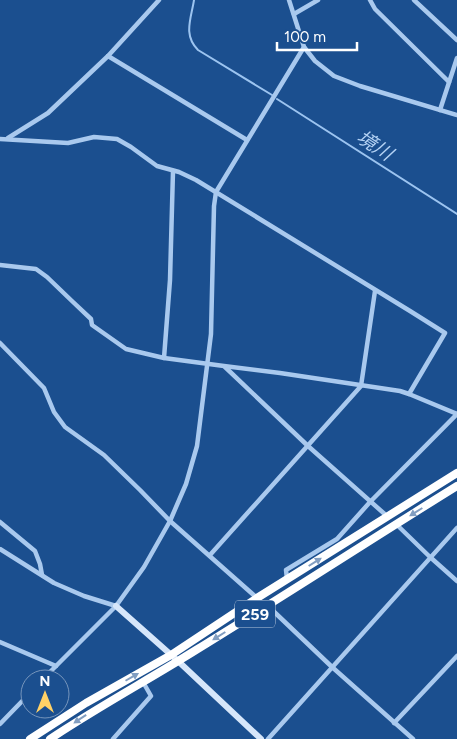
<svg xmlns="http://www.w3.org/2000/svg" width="457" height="739" font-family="Figtree,'Noto Sans JP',sans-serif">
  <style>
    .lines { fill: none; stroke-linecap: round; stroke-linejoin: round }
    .stream { stroke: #9cc4f0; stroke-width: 2 }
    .street { stroke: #a9c9ee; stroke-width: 4.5 }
    .secondary { stroke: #d6e6fa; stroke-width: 6 }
    .highway { stroke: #fff; stroke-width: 8 }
    .oneway { fill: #829ec1 }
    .labels { text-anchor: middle; stroke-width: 5; stroke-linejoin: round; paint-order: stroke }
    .shield { fill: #1b4f8f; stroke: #bbcadd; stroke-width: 1 }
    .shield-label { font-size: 16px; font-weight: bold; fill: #fff }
    .water-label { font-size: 19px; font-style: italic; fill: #b5d3f5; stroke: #1b4f8f }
  </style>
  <rect width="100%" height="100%" fill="#1b4f8f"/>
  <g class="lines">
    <g class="stream">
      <path d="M 194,0 C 191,19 183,35 198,50 L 272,95"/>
      <path d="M 277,99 L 457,214"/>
    </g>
    <g class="street">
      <path d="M 289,0 L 304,47 L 315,61 L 334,76 L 360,86 L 457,115"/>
      <path d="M 370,0 L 375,9 L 449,82"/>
      <path d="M 414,0 L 457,40"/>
      <path d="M 294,14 L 318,0"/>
      <path d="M 108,56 L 247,140"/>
      <path d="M 440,110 L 457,58"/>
      <path d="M 8,138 L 48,113 L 108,56 L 159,0"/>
      <path d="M 0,139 L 68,143 L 94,137 L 117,139 L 131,147 L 157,166 L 179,172 L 196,180 L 410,311 L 445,333 L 409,394"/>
      <path d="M 0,265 L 36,269 L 47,277 L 73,302 L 91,319 L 92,325 L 126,349 L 164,358 L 224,366 L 280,373 L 400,391 L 409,394 L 457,414"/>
      <path d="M 0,343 L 44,388 L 54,412 L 65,427 L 104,455 L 140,490 L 170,521 L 257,598"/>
      <path d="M 164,358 L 170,280 L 173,171"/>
      <path d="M 225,367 L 308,446 L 388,517"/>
      <path d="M 0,522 L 35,551 L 40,564 L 42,575"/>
      <path d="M 396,524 L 430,557 L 457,581"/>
      <path d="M 0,549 L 54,583 L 84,596 L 116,606"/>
      <path d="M 210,555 L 361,386 L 375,291"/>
      <path d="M 287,579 L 286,570 L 337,539 L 370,502 L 457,414"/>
      <path d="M 268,606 L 332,667 L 413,739"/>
      <path d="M 0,642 L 56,666"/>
      <path d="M 43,679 L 116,606 L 144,567 L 170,521 L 186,484 L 197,446 L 211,334 L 214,206 L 216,192 L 304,47"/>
      <path d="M 394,723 L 457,656"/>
      <path d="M 0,724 L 30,693"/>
      <path d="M 113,739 L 151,696 L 143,682"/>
      <path d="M 268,739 L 457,528"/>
    </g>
    <path class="secondary" d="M 116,606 L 178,661 L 261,739"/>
    <g class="highway">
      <path d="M 30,739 L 86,703 L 171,655 L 257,598 L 457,473"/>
      <path d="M 50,739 C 98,707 148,680 196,650 C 284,596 370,540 457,486"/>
    </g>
  </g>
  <defs><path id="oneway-solid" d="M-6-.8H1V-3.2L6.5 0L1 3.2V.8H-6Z" transform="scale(1.25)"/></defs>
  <g class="oneway">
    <use href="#oneway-solid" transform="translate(416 512) rotate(148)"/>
    <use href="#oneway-solid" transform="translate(315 562) rotate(-32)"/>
    <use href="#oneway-solid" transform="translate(219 636) rotate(148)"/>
    <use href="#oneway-solid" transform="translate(132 677) rotate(-30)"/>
    <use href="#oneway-solid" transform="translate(80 719) rotate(146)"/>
  </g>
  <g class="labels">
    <rect class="shield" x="235" y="600.5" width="40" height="27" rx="4"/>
    <g class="shield-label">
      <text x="255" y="620">259</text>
    </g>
    <g class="water-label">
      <text transform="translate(375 145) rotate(33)" y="7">境川</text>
    </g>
  </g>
  <g transform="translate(45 694)"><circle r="24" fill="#1b4f8f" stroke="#7695bc"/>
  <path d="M0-4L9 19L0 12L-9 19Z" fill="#ffd166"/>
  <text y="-8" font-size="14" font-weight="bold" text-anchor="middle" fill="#ffffff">N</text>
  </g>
  <path d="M277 42v8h80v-8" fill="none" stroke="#ffffff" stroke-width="2.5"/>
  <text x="284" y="42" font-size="15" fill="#ffffff" stroke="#1b4f8f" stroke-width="4" paint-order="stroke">100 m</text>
</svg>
